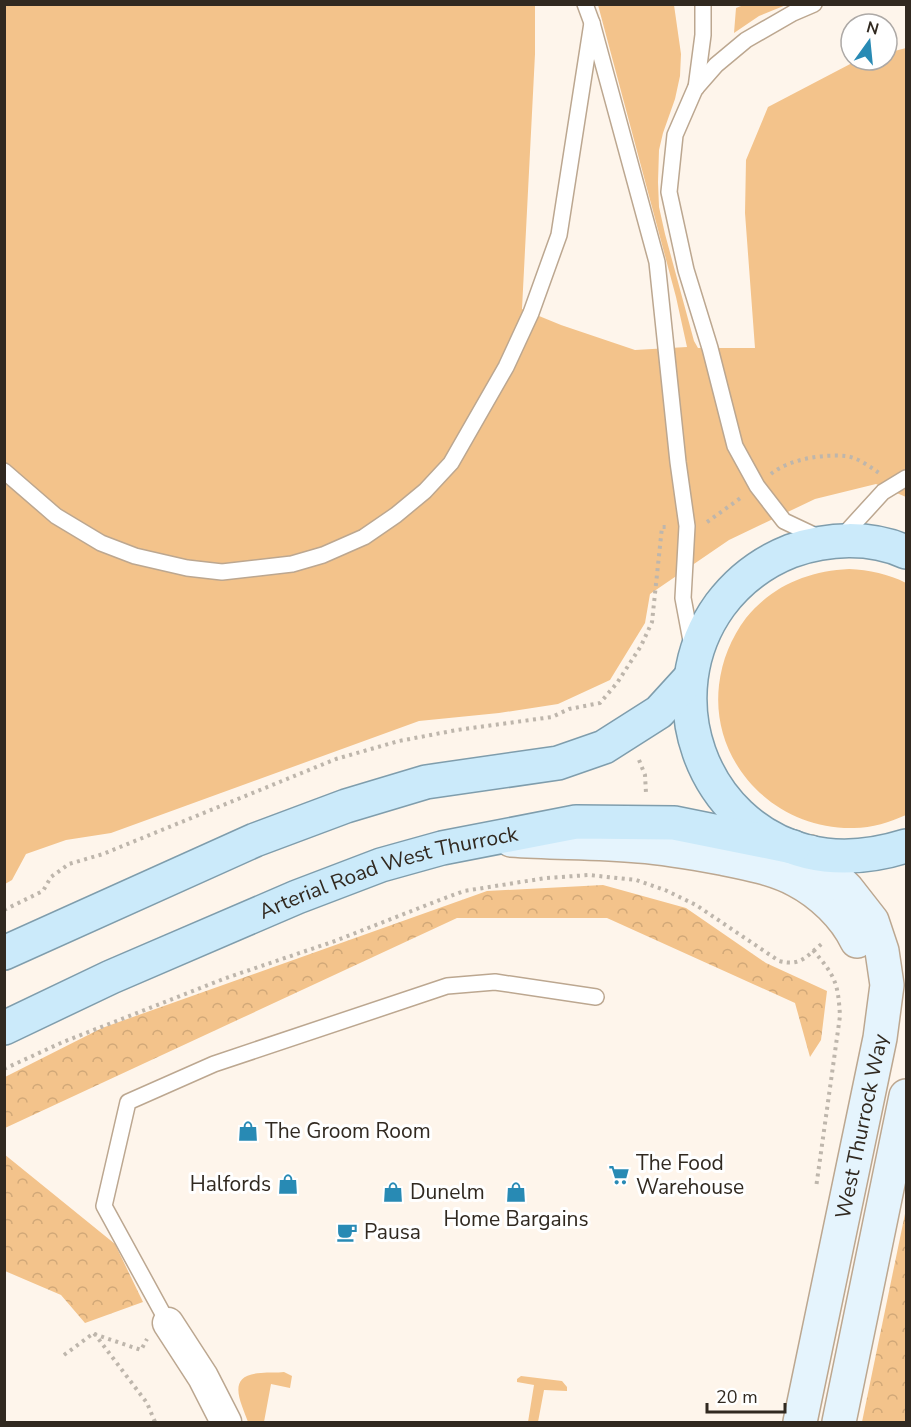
<svg xmlns="http://www.w3.org/2000/svg" width="911" height="1427" font-family="'Nunito Sans',sans-serif">
  <style>
    .green { fill: #f3c38b }
    .forest { fill: url(#forest-crowns) }
    .lines { fill: none; stroke-linecap: round; stroke-linejoin: round }
    .service-casing { stroke: #bca790; stroke-width: 18 }
    .minor-casing { stroke: #bca790; stroke-width: 33 }
    .secondary-casing { stroke: #bca790; stroke-width: 36 }
    .primary-casing { stroke: #7f9dac; stroke-width: 36 }
    .path { stroke: #beb6ac; stroke-width: 4; stroke-dasharray: 3 4.5; stroke-linecap: butt }
    .service { stroke: #fff; stroke-width: 15 }
    .minor { stroke: #fff; stroke-width: 30 }
    .secondary { stroke: #e5f4fd; stroke-width: 33 }
    .primary { stroke: #cbeafa; stroke-width: 33 }
    .labels { text-anchor: middle; stroke-width: 6; stroke-linejoin: round; paint-order: stroke }
    .street-label { font-size: 21px; fill: #312920; stroke: #fff }
    .poi-label { font-size: 21px; fill: #312920; stroke: #fff; text-anchor: start }
  </style>
  <defs>
    <pattern id="forest-crowns" width="20" height="18" patternUnits="userSpaceOnUse" patternTransform="scale(1.5)"><rect width="20" height="18" fill="#f3c38b"/><path d="M2 6a3 3 0 1 1 6 0M12 15a3 3 0 1 1 6 0" fill="none" stroke="#d1a878"/></pattern>
  </defs>
  <rect width="100%" height="100%" fill="#fef5eb"/>
  <g class="green">
    <path d="M 746,4 L 786,4 L 786,5 L 759,16 L 734,33 L 736,8 Z"/>
    <path d="M 5,5 L 535,5 L 535,54 L 522,309 L 561,325 L 635,350 L 687,347 L 676,297 L 598,5 L 674,5 L 681,54 L 680,76 L 675,99 L 663,133 L 659,150 L 658,182 L 659,207 L 665,234 L 694,341 L 698,348 L 755,348 L 745,213 L 746,160 L 768,107 L 854,62 L 887,60 L 887,53 L 906,48 L 906,497 L 876,484 L 815,499 L 729,540 L 650,594 L 645,623 L 610,680 L 558,704 L 499,713 L 419,721 L 111,833 L 66,840 L 26,854 L 12,880 L 5,884 Z"/>
    <path d="M 849,569 C 869,570 889,574 906,583 L 906,815 C 890,822 872,828 854,828 C 776,830 710,764 719,685 C 722,660 731,638 746,618 C 772,586 808,571 849,569 Z"/>
    <path d="M 284,1372 L 292,1376 L 290,1388 L 271,1384 L 264,1422 L 248,1422 C 241,1402 225,1375 261,1373 C 269,1372 277,1373 284,1372 Z"/>
    <path d="M 521,1376 L 562,1381 L 567,1387 L 567,1391 L 544,1390 L 538,1422 L 528,1422 L 534,1385 L 517,1382 L 517,1379 Z"/>
  </g>
  <g class="forest">
    <path d="M 603,885 L 686,908 L 766,963 L 827,991 L 821,1040 L 810,1057 L 795,1003 L 607,918 L 457,918 L 5,1128 L 5,1077 L 102,1028 L 487,891 Z"/>
    <path d="M 4,1154 L 115,1244 L 143,1302 L 85,1323 L 61,1295 L 5,1271 Z"/>
    <path d="M 906,1209 L 906,1422 L 862,1422 Z"/>
  </g>
  <g class="lines">
    <g class="service-casing">
      <g id="service">
        <path d="M 585,4 L 592,23 L 657,262 L 678,462 L 687,526 L 683,598 L 692,646"/>
        <path d="M 814,4 L 793,13 L 746,40 L 716,65 L 695,89 L 675,135 L 669,192 L 686,270 L 710,348 L 735,446 L 757,486 L 784,521 L 820,538"/>
        <path d="M 696,88 L 703,35 L 703,4"/>
        <path d="M 4,471 L 56,516 L 101,543 L 135,556 L 187,568 L 222,572 L 292,564 L 323,555 L 364,537 L 396,515 L 425,491 L 451,463 L 506,367 L 531,313 L 559,235 L 592,23"/>
        <path d="M 841,538 L 883,492 L 906,478"/>
        <path d="M 168,1323 L 104,1206 L 128,1102 L 214,1064 L 447,986 L 495,982 L 596,997"/>
      </g>
    </g>
    <g class="minor-casing">
      <path id="minor" d="M 168,1323 L 203,1377 L 226,1422"/>
    </g>
    <g class="secondary-casing">
      <g id="secondary">
        <path d="M 511,840 C 554,843 597,842 639,846 C 667,848 694,853 721,858 C 746,863 773,868 796,880 C 821,893 845,916 857,941"/>
        <path id="s1" d="M 800,1422 L 880,1038 L 887,985 L 882,951 L 872,921 L 847,889 L 810,852"/>
        <path d="M 839,1422 L 906,1096"/>
      </g>
    </g>
    <g class="primary-casing">
      <g id="primary">
        <path d="M 906,552 C 870,536 828,538 791,551 C 763,562 738,581 720,605 C 655,695 700,825 808,852 C 842,860 874,856 906,846"/>
        <path d="M 4,953 L 255,840 L 346,806 L 426,782 L 558,763 L 604,747 L 659,712 L 690,678"/>
        <path id="s2" d="M 4,1028 L 111,977 L 297,897 L 381,865 L 442,848 L 576,822 L 674,823 L 793,847"/>
      </g>
    </g>
    <g class="path">
      <path d="M 771,474 C 789,459 823,454 845,456 C 857,457 869,466 879,473"/>
      <path d="M 707,522 L 742,497"/>
      <path d="M 639,760 L 645,775 L 646,793"/>
      <path d="M 4,910 L 43,891 L 51,877 L 69,864 L 103,854 L 336,759 L 399,741 L 457,730 L 552,717 L 569,709 L 600,703 L 617,683 L 641,646 L 652,622 L 662,527 L 667,527"/>
      <path d="M 813,950 C 835,976 838,982 840,1016 L 816,1188"/>
      <path d="M 4,1069 L 63,1042 L 226,978 L 335,941 L 437,901 L 464,891 L 546,878 L 589,875 L 636,880 L 665,890 L 696,905 L 779,961 C 802,967 807,955 824,942"/>
      <path d="M 94,1334 L 141,1350 L 147,1339"/>
      <path d="M 64,1355 L 94,1333 L 147,1403 L 155,1422"/>
    </g>
    <use href="#service" class="service"/>
    <use href="#minor" class="minor"/>
    <use href="#secondary" class="secondary"/>
    <use href="#primary" class="primary"/>
  </g>
  <defs>
    <g id="shop-bare" transform="scale(1.62)"><path d="M-5-2.5h2.3a2.7 3.5 0 0 1 5.4 0H5L5.5 6h-11ZM-1.5-2.5h3a1.5 2.3 0 0 0-3 0Z" fill="#288ab4" stroke="#fff" stroke-width="2.5" paint-order="stroke"/></g>
    <g id="supermarket-bare" transform="scale(1.62)"><path d="M-6-5.5h2.5l.6 2H6L4.5 2H-2.5L-4.4-4H-6ZM-1.5 3.2a1.3 1.3 0 1 0 .1 0ZM3 3.2a1.3 1.3 0 1 0 .1 0Z" fill="#288ab4" stroke="#fff" stroke-width="2.5" paint-order="stroke"/></g>
    <g id="cafe-bare" transform="scale(1.62)"><path d="M-5.5-4.5H6V0H3Q3 3.5 0 3.5H-2.5Q-5.5 3.5-5.5 0ZM3-3.2v2h1.7v-2ZM-6 4.5H4V6H-6Z" fill="#288ab4" stroke="#fff" stroke-width="2.5" paint-order="stroke"/></g>
  </defs>
  <g fill-rule="evenodd">
    <use href="#shop-bare" x="248" y="1131"/>
    <use href="#supermarket-bare" x="619" y="1175"/>
    <use href="#shop-bare" x="288" y="1184"/>
    <use href="#shop-bare" x="393" y="1192"/>
    <use href="#shop-bare" x="516" y="1192"/>
    <use href="#cafe-bare" x="347" y="1232"/>
  </g>
  <g class="labels">
    <g class="street-label">
      <text dy="7" stroke="none"><textPath href="#s2" startOffset="416">Arterial Road West Thurrock</textPath></text>
      <text dy="7" stroke="none"><textPath href="#s1" startOffset="302">West Thurrock Way</textPath></text>
    </g>
    <g class="poi-label">
      <text x="265" y="1138">The Groom Room</text>
      <text x="636" y="1170">The Food<tspan x="636" dy="24">Warehouse</tspan></text>
      <text x="271" y="1191" text-anchor="end">Halfords</text>
      <text x="410" y="1199">Dunelm</text>
      <text x="516" y="1226" text-anchor="middle">Home Bargains</text>
      <text x="364" y="1239">Pausa</text>
    </g>
  </g>
  <rect width="911" height="1427" fill="none" stroke="#312920" stroke-width="12"/>
  <g transform="translate(869 42) rotate(15)"><circle r="28" fill="#ffffff" stroke="#ada9a6" stroke-width="1.5"/>
  <path d="M0-4.5L10 22L0 15L-10 22Z" fill="#288ab4"/>
  <text y="-9" font-size="16" font-weight="bold" text-anchor="middle" fill="#312920">N</text>
  </g>
  <path d="M707 1403v9h78v-9" fill="none" stroke="#312920" stroke-width="3"/>
  <text x="716" y="1403" font-size="18" fill="#312920" stroke="#ffffff" stroke-width="4.5" paint-order="stroke">20 m</text>
</svg>
